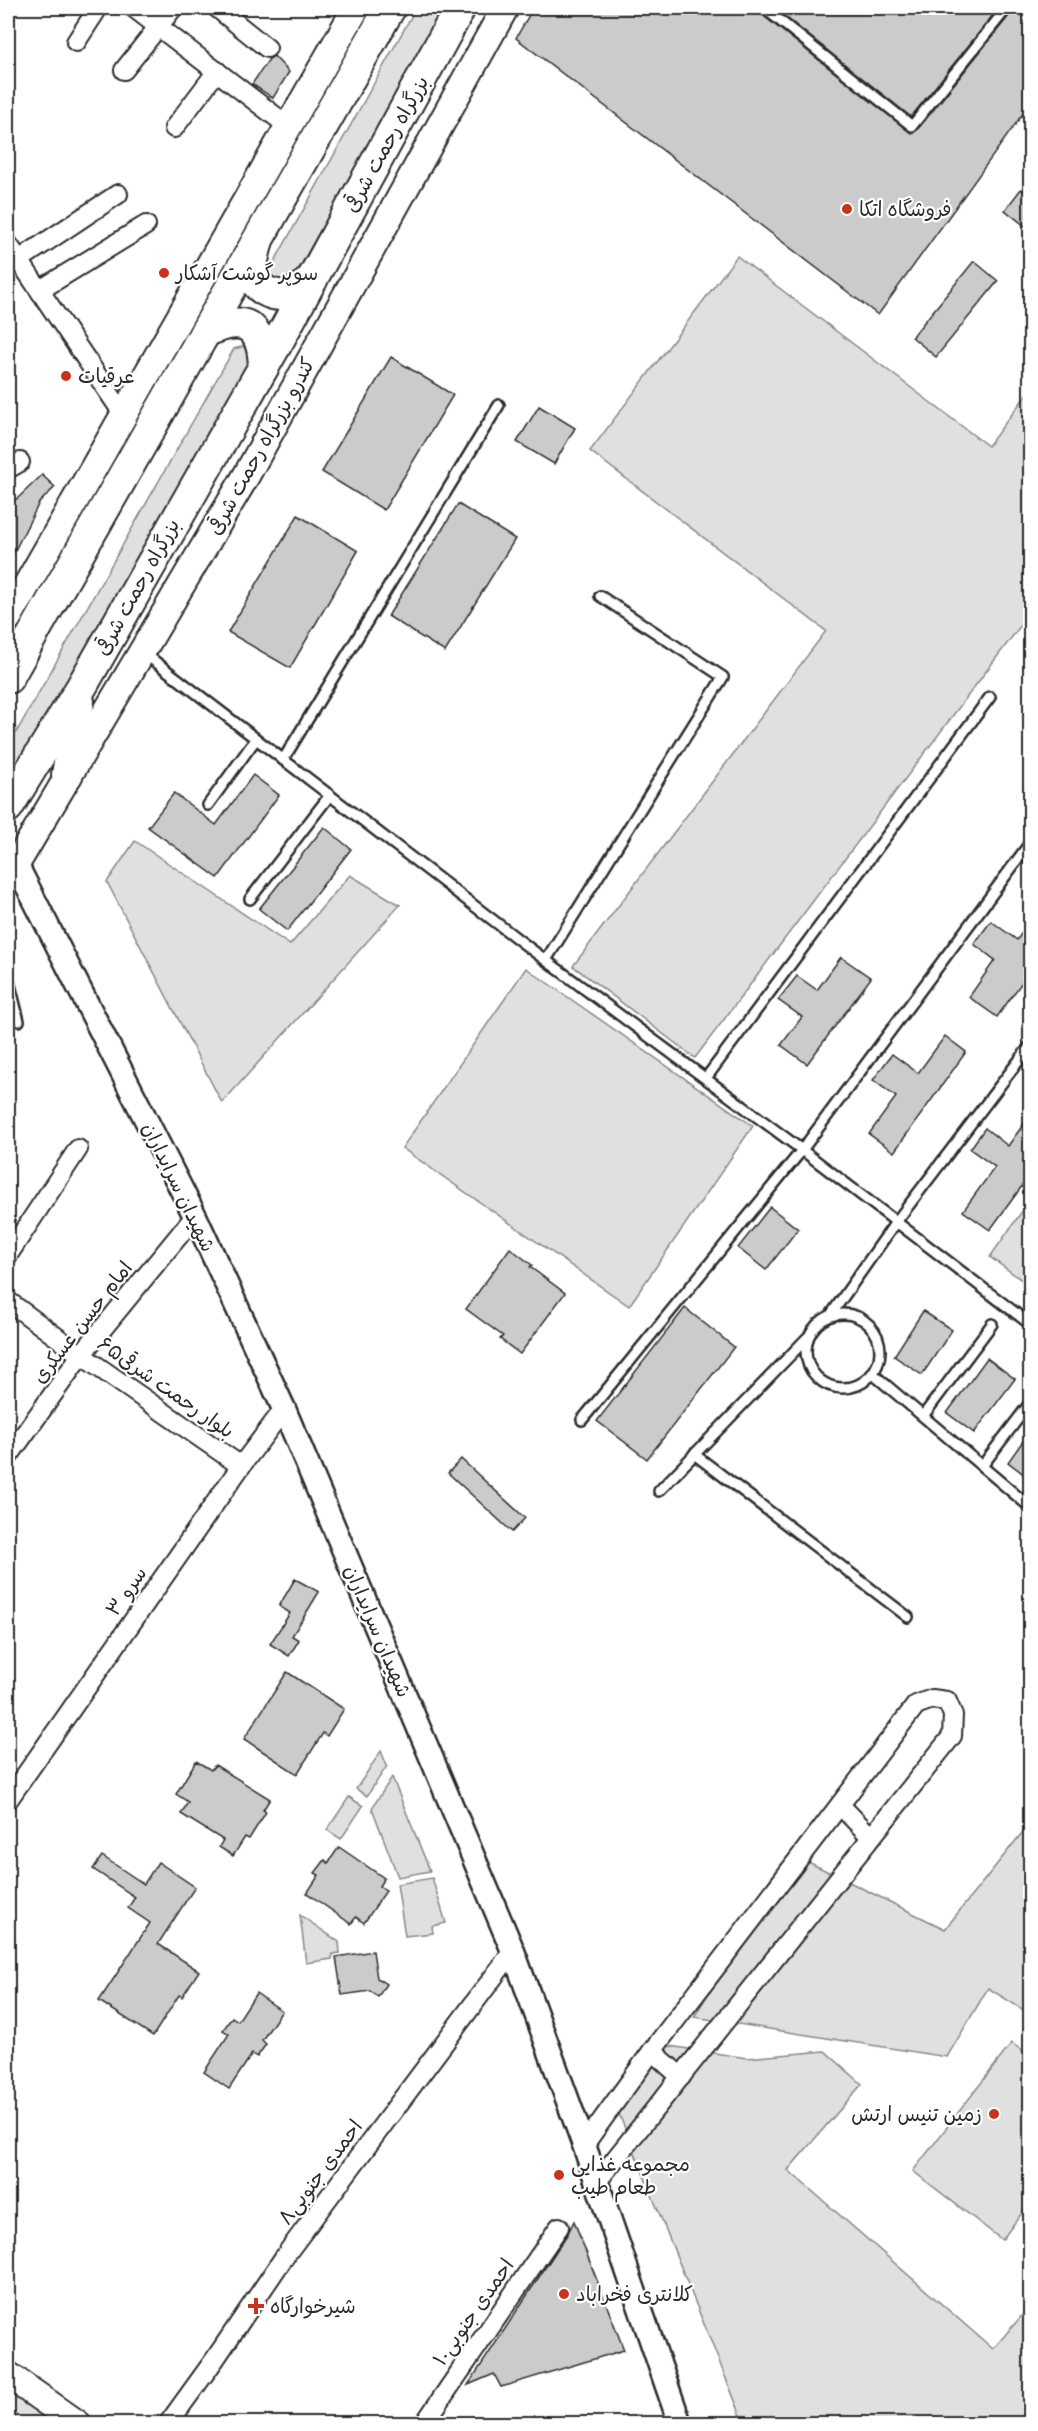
<svg xmlns="http://www.w3.org/2000/svg" width="1038" height="2431" font-family="Sriracha,'Playpen Sans Arabic',sans-serif">
  <style>
    .green { fill: #e0e0e0; stroke: #868686; stroke-width: 1.5 }
    .building { fill: #cbcbcb; stroke: #2b2b2b; stroke-width: 1.5 }
    .lines { fill: none; stroke-linecap: round; stroke-linejoin: round }
    .service-casing { stroke: #2b2b2b; stroke-width: 14 }
    .minor-casing { stroke: #2b2b2b; stroke-width: 22 }
    .tertiary-casing { stroke: #2b2b2b; stroke-width: 27 }
    .secondary-casing { stroke: #2b2b2b; stroke-width: 30 }
    .trunk-casing { stroke: #2b2b2b; stroke-width: 34 }
    .service { stroke: #fff; stroke-width: 9 }
    .minor { stroke: #fff; stroke-width: 18 }
    .tertiary { stroke: #fff; stroke-width: 22 }
    .secondary { stroke: #fff; stroke-width: 26 }
    .trunk { stroke: #fff; stroke-width: 30 }
    .poi-dot { fill: #c8321e; stroke: #fff; stroke-width: 2 }
    .labels { text-anchor: middle; stroke-width: 4.5; stroke-linejoin: round; paint-order: stroke }
    .street-label { font-size: 20px; fill: #2b2b2b; stroke: #fff }
    .poi-label { font-size: 20px; fill: #2b2b2b; stroke: #fff; text-anchor: start }
  </style>
  <rect width="100%" height="100%" fill="#fff"/>
  <filter id="ink" filterUnits="userSpaceOnUse"><feTurbulence type="fractalNoise" baseFrequency=".0167" numOctaves="2"/><feDisplacementMap in="SourceGraphic" scale="12" xChannelSelector="R" yChannelSelector="G"/><feConvolveMatrix kernelMatrix="1 2 1 2 8 2 1 2 1" color-interpolation-filters="sRGB"/></filter>
  <g filter="url(#ink)">
    <g class="green">
      <path d="M 416,8 L 444,8 L 293,279 L 284,287 L 266,277 Z"/>
      <path d="M 737,256 L 988,446 L 1030,390 L 1030,613 L 695,1058 L 573,966 L 826,631 L 590,451 Z"/>
      <path d="M 245,346 L 251,353 L 247,368 L 8,786 L 8,747 L 223,368 L 234,349 Z"/>
      <path d="M 135,841 L 290,945 L 350,875 L 400,905 L 222,1103 L 107,882 Z"/>
      <path d="M 526,968 L 753,1126 L 629,1306 L 402,1148 Z"/>
      <path d="M 1030,1200 L 1030,1286 L 990,1257 Z"/>
      <path d="M 381,1751 L 387,1766 L 367,1796 L 356,1789 Z"/>
      <path d="M 392,1777 L 430,1871 L 398,1877 L 372,1808 Z"/>
      <path d="M 349,1797 L 363,1806 L 341,1839 L 327,1830 Z"/>
      <path d="M 1030,1823 L 1030,2014 L 988,1988 L 947,2057 L 694,2017 L 794,1855 L 945,1929 Z"/>
      <path d="M 432,1878 L 446,1923 L 432,1926 L 433,1933 L 405,1936 L 397,1884 Z"/>
      <path d="M 300,1915 L 339,1942 L 340,1953 L 333,1954 L 332,1959 L 306,1963 Z"/>
      <path d="M 1012,2043 L 1030,2057 L 1030,2202 L 1002,2240 L 913,2171 Z"/>
      <path d="M 663,2045 L 747,2058 L 825,2051 L 862,2084 L 788,2170 L 993,2349 L 1030,2306 L 1030,2423 L 744,2423 L 613,2099 Z"/>
      <path d="M 8,2390 L 55,2423 L 22,2423 L 8,2413 Z"/>
    </g>
    <g class="building">
      <path d="M 533,8 L 757,8 L 760,13 L 912,133 L 917,130 L 1012,12 L 1014,8 L 1030,8 L 1030,104 L 878,315 L 516,38 Z"/>
      <path d="M 774,8 L 999,8 L 911,117 Z"/>
      <path d="M 274,56 L 289,72 L 273,98 L 252,84 L 269,59 Z"/>
      <path d="M 1021,189 L 1030,196 L 1030,230 L 1005,210 Z"/>
      <path d="M 974,261 L 998,281 L 936,357 L 912,337 Z"/>
      <path d="M 391,357 L 453,395 L 384,510 L 322,472 Z"/>
      <path d="M 539,406 L 575,428 L 554,464 L 517,442 Z"/>
      <path d="M 42,475 L 55,487 L 39,503 L 8,564 L 8,504 L 18,498 Z"/>
      <path d="M 458,504 L 515,539 L 445,652 L 388,616 Z"/>
      <path d="M 298,515 L 358,551 L 290,668 L 228,632 Z"/>
      <path d="M 253,775 L 279,795 L 218,878 L 148,827 L 174,793 L 216,825 Z"/>
      <path d="M 324,827 L 351,849 L 287,931 L 259,909 Z"/>
      <path d="M 991,921 L 1017,940 L 1030,921 L 1030,971 L 997,1017 L 969,997 L 995,960 L 974,944 Z"/>
      <path d="M 841,957 L 871,978 L 807,1064 L 781,1045 L 802,1017 L 778,1000 L 797,976 L 817,990 Z"/>
      <path d="M 945,1036 L 966,1052 L 894,1152 L 869,1134 L 896,1097 L 873,1080 L 892,1054 L 918,1073 Z"/>
      <path d="M 1030,1115 L 1030,1175 L 990,1230 L 963,1211 L 995,1167 L 970,1149 L 985,1128 L 1008,1146 Z"/>
      <path d="M 770,1207 L 798,1229 L 766,1270 L 738,1248 Z"/>
      <path d="M 510,1248 L 532,1265 L 530,1267 L 565,1293 L 520,1354 L 500,1339 L 503,1336 L 466,1309 Z"/>
      <path d="M 685,1308 L 734,1347 L 647,1459 L 597,1421 Z"/>
      <path d="M 923,1311 L 952,1330 L 922,1375 L 894,1356 Z"/>
      <path d="M 987,1358 L 1015,1379 L 974,1433 L 947,1413 Z"/>
      <path d="M 1030,1431 L 1030,1479 L 1008,1462 Z"/>
      <path d="M 461,1459 L 525,1518 L 512,1532 L 448,1473 Z"/>
      <path d="M 295,1579 L 319,1592 L 292,1636 L 299,1640 L 289,1656 L 270,1644 L 290,1613 L 279,1606 Z"/>
      <path d="M 287,1672 L 344,1709 L 327,1736 L 323,1733 L 297,1774 L 244,1739 Z"/>
      <path d="M 196,1761 L 211,1770 L 215,1765 L 270,1799 L 263,1810 L 266,1812 L 249,1839 L 245,1837 L 233,1856 L 219,1847 L 223,1840 L 181,1814 L 188,1802 L 176,1794 Z"/>
      <path d="M 339,1847 L 384,1878 L 379,1886 L 386,1891 L 364,1923 L 356,1917 L 351,1924 L 307,1893 L 319,1875 L 315,1873 L 325,1860 L 328,1863 Z"/>
      <path d="M 102,1856 L 144,1884 L 158,1862 L 195,1887 L 158,1944 L 199,1971 L 182,1997 L 179,1995 L 153,2036 L 99,2001 L 150,1923 L 128,1908 L 135,1897 L 93,1869 Z"/>
      <path d="M 373,1951 L 377,1978 L 386,1984 L 378,1997 L 370,1991 L 342,1995 L 336,1957 Z"/>
      <path d="M 256,1993 L 282,2011 L 262,2040 L 266,2044 L 257,2057 L 252,2054 L 229,2089 L 204,2072 L 229,2034 L 223,2030 L 232,2017 L 238,2021 Z"/>
      <path d="M 574,2221 L 624,2350 L 501,2387 L 494,2374 L 468,2385 L 568,2233 Z"/>
    </g>
    <g class="lines">
      <g class="service-casing">
        <g id="service">
          <path d="M 764,8 L 912,126 L 1007,8"/>
          <path d="M 144,653 L 532,950 L 802,1150 L 1030,1324"/>
          <path d="M 283,760 L 499,405"/>
          <path d="M 208,805 L 256,739"/>
          <path d="M 250,899 L 330,795"/>
          <path d="M 546,960 L 723,677 L 600,596"/>
          <path d="M 8,977 L 19,1021"/>
          <path d="M 706,1078 L 990,697"/>
          <circle cx="843" cy="1351" r="37"/>
          <path d="M 830,1316 L 896,1222 L 1030,1046"/>
          <path d="M 873,1374 L 1030,1507"/>
          <path d="M 923,1416 L 992,1324"/>
          <path d="M 582,1420 L 802,1150 L 1030,843"/>
          <path d="M 694,1454 L 908,1617"/>
          <path d="M 982,1466 L 1030,1403"/>
          <path d="M 659,1491 L 807,1338"/>
        </g>
      </g>
      <g class="minor-casing">
        <g id="minor">
          <path d="M 134,8 L 288,126"/>
          <path d="M 217,8 L 267,48"/>
          <path d="M 76,42 L 98,8"/>
          <path d="M 124,70 L 173,8"/>
          <path d="M 174,128 L 217,71"/>
          <path d="M 8,244 L 124,415"/>
          <path d="M 19,260 L 118,194"/>
          <path d="M 40,290 L 146,225"/>
          <path d="M 8,469 L 20,462"/>
          <path d="M 8,1255 L 78,1149"/>
          <path d="M 8,1301 L 81,1355 L 241,1466"/>
          <path d="M 8,1457 L 81,1355 L 195,1216"/>
          <path d="M 8,1800 L 241,1466 L 284,1409"/>
          <path d="M 840,1805 L 871,1837"/>
          <path d="M 652,2051 L 681,2077"/>
          <path d="M 584,2145 L 652,2051 L 916,1705 L 932,1699 L 947,1701 L 953,1715 L 952,1736 L 596,2183"/>
          <path d="M 168,2424 L 215,2359 L 287,2253 L 513,1951"/>
          <path d="M 424,2424 L 559,2227"/>
        </g>
      </g>
      <g class="tertiary-casing">
        <path id="tertiary" d="M 16,864 L 195,1216 L 284,1409 L 513,1951 L 584,2145 L 680,2424"/>
      </g>
      <g class="secondary-casing">
        <g id="secondary">
          <path d="M 8,618 L 356,8"/>
          <path d="M 8,878 L 246,476 L 505,8"/>
          <path d="M 8,2375 L 78,2424"/>
        </g>
      </g>
      <g class="trunk-casing">
        <g id="trunk">
          <path d="M 257,244 C 255,253 250,266 253,276 C 258,292 278,299 293,293 C 300,290 306,284 312,280"/>
          <path d="M 205,332 C 244,314 262,324 264,366"/>
          <path d="M 8,678 L 390,8"/>
          <path d="M 67,775 L 79,701"/>
          <path d="M 8,807 L 82,686 L 280,338 L 460,8"/>
        </g>
      </g>
      <use href="#service" class="service"/>
      <use href="#minor" class="minor"/>
      <use href="#tertiary" class="tertiary"/>
      <use href="#secondary" class="secondary"/>
      <use href="#trunk" class="trunk"/>
    </g>
  </g>
  <g class="poi-dot">
    <circle cx="847" cy="209" r="6"/>
    <circle cx="164" cy="273" r="6"/>
    <circle cx="66" cy="376" r="6"/>
    <circle cx="994" cy="2114" r="6"/>
    <circle cx="559" cy="2175" r="6"/>
    <circle cx="564" cy="2294" r="6"/>
    <path d="M253 2297h6v6h6v6h-6v6h-6v-6h-6v-6h6z"/>
  </g>
  <g class="labels">
    <g class="street-label">
      <text transform="translate(386 144) rotate(-61)" y="7">بزرگراه رحمت شرقی</text>
      <text transform="translate(261 446) rotate(-61)" y="7">کندرو بزرگراه رحمت شرقی</text>
      <text transform="translate(137 587) rotate(-61)" y="7">بزرگراه رحمت شرقی</text>
      <text transform="translate(179 1187) rotate(64)" y="7">شهیدان سرایداران</text>
      <text transform="translate(82 1322) rotate(-52)" y="7">امام حسن عسکری</text>
      <text transform="translate(166 1387) rotate(35)" y="7">بلوار رحمت شرقی۶۵</text>
      <text transform="translate(126 1591) rotate(-55)" y="7">سرو ۳</text>
      <text transform="translate(378 1631) rotate(67)" y="7">شهیدان سرایداران</text>
      <text transform="translate(320 2172) rotate(-53)" y="7">احمدی جنوبی۸</text>
      <text transform="translate(473 2312) rotate(-55)" y="7">احمدی جنوبی۱۰</text>
    </g>
    <g class="poi-label">
      <text x="859" y="216">فروشگاه اتکا</text>
      <text x="176" y="280">سوپر گوشت آشکار</text>
      <text x="78" y="383">عرقیات</text>
      <text x="982" y="2121" text-anchor="end">زمین تنیس ارتش</text>
      <text x="571" y="2171">مجموعه غذایی<tspan x="571" dy="23">طعام طیب</tspan></text>
      <text x="576" y="2301">کلانتری فخراباد</text>
      <text x="270" y="2313">شیرخوارگاه</text>
    </g>
  </g>
  <rect width="1038" height="2431" fill="none" stroke="#fff" stroke-width="30"/>
  <rect x="15" y="15" width="1008" height="2401" fill="none" stroke="#2b2b2b" stroke-width="2" filter="url(#ink)"/>
</svg>
